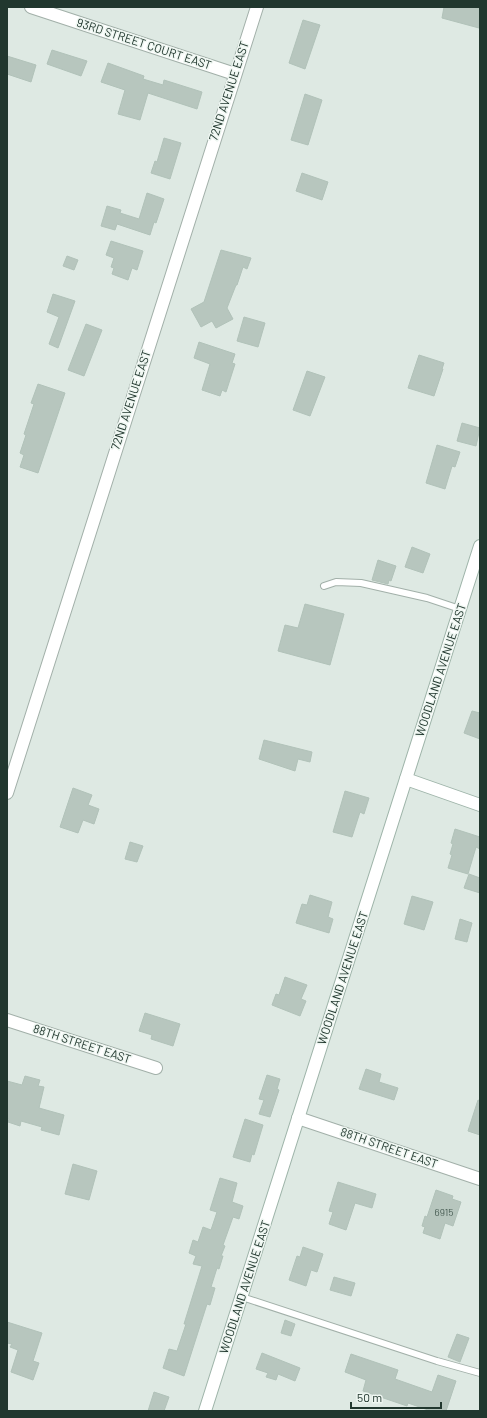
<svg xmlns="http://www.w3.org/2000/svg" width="487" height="1418" font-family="Barlow,sans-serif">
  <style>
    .building { fill: #b7c6be; stroke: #b1c2b9 }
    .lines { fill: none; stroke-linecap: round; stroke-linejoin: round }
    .lane-casing { stroke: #a2b0a9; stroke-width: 8 }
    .street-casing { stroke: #a2b0a9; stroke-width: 14 }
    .secondary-casing { stroke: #9eb4a9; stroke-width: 14 }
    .lane { stroke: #fff; stroke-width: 6 }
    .street { stroke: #fff; stroke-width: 12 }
    .secondary { stroke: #fff; stroke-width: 12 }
    .labels { text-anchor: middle; stroke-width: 3; stroke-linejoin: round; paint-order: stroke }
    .number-label { font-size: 10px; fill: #465b52 }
    .street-label { font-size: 12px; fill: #21372e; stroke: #eef6f1 }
  </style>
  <rect width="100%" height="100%" fill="#dee9e3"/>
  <g class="building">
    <path d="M 444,7 L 473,7 L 480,9 L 479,28 L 442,18 Z"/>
    <path d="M 303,20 L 320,25 L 305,69 L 289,63 Z"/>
    <path d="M 52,50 L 87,61 L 81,76 L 47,64 Z"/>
    <path d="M 7,56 L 36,65 L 31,82 L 7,74 Z"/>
    <path d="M 108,63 L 144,76 L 143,79 L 163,85 L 164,80 L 202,92 L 197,109 L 148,93 L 140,120 L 118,114 L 125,90 L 101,82 Z"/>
    <path d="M 305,94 L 322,100 L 308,145 L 291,140 Z"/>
    <path d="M 164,138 L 181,143 L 170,179 L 151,173 L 155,161 L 157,162 Z"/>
    <path d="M 302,173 L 328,182 L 322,200 L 296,191 Z"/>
    <path d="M 147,193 L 164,199 L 156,223 L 154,222 L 150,235 L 117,224 L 115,230 L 101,226 L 107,206 L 121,210 L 120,213 L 139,219 Z"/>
    <path d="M 111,241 L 143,251 L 137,270 L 132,268 L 128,280 L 112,274 L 114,268 L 111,267 L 114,258 L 106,255 Z"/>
    <path d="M 221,250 L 251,258 L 247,269 L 243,267 L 237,285 L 236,285 L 227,308 L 233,319 L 216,328 L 212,321 L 201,327 L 191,309 L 204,302 Z"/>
    <path d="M 67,256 L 78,260 L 74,270 L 63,266 Z"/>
    <path d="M 53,294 L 75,301 L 58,348 L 49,344 L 59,317 L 47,312 Z"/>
    <path d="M 244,317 L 265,323 L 258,347 L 237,341 Z"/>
    <path d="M 86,324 L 102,330 L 84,376 L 68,370 Z"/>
    <path d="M 199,342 L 235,354 L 232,363 L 235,364 L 226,392 L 222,390 L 220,396 L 202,390 L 210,364 L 194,358 Z"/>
    <path d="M 419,355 L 444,363 L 442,369 L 443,369 L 434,396 L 408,388 Z"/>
    <path d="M 307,371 L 325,377 L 310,416 L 293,410 Z"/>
    <path d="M 38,384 L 65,393 L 38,473 L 20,467 L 24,455 L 20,453 L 26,435 L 24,434 L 34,404 L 31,403 Z"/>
    <path d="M 462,423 L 480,428 L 476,446 L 457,441 Z"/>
    <path d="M 437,445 L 460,452 L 455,467 L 452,466 L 445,489 L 426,483 Z"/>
    <path d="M 412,547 L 430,554 L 423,573 L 405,567 Z"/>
    <path d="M 378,560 L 396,566 L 391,581 L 389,580 L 388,584 L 372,580 Z"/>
    <path d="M 305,604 L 344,614 L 330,665 L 278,651 L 285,625 L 298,628 Z"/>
    <path d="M 472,711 L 480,713 L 480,739 L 464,733 Z"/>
    <path d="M 264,740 L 312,752 L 310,762 L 298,759 L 295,771 L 259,759 Z"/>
    <path d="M 73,788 L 92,795 L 88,805 L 99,809 L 94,824 L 83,820 L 78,833 L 60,827 Z"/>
    <path d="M 345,791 L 369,798 L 364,814 L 360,812 L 352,837 L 333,832 Z"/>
    <path d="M 455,829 L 480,837 L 480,849 L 476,847 L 468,874 L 448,868 L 452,855 L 450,854 L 453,844 L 451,843 Z"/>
    <path d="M 130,842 L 143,846 L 137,862 L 125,859 Z"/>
    <path d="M 469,874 L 480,878 L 480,893 L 464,888 Z"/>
    <path d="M 310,895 L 332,902 L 328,917 L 333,919 L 329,933 L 296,923 L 302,904 L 307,905 Z"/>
    <path d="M 412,896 L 433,902 L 424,930 L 404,924 Z"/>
    <path d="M 460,919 L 472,923 L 467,942 L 455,939 Z"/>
    <path d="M 285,977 L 307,985 L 301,999 L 306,1001 L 300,1016 L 272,1005 L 276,994 L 279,995 Z"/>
    <path d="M 145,1013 L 180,1024 L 173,1046 L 151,1039 L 152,1035 L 139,1031 Z"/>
    <path d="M 366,1069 L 381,1074 L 379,1082 L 398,1088 L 394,1100 L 359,1089 Z"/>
    <path d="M 267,1075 L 280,1079 L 277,1089 L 279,1090 L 270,1117 L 259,1114 L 264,1100 L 259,1099 Z"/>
    <path d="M 25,1076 L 40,1080 L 38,1086 L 44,1087 L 39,1108 L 64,1115 L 59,1135 L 41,1130 L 42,1127 L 21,1121 L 20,1126 L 8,1122 L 9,1119 L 7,1118 L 7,1081 L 22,1085 Z"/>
    <path d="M 478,1100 L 480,1101 L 480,1135 L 468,1131 Z"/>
    <path d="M 245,1119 L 263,1125 L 254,1155 L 252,1154 L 250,1162 L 233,1157 Z"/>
    <path d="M 73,1164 L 97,1171 L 89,1200 L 65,1194 Z"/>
    <path d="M 220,1178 L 237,1183 L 232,1202 L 243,1206 L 239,1219 L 233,1217 L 223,1245 L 225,1246 L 221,1256 L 223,1256 L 219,1269 L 217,1268 L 211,1287 L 215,1288 L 210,1305 L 207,1304 L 184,1376 L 163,1368 L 169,1349 L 177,1351 L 186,1324 L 184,1324 L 202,1266 L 193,1264 L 196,1256 L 189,1253 L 193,1240 L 198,1242 L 203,1227 L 211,1230 L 217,1212 L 210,1210 Z"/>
    <path d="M 338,1182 L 376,1194 L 372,1208 L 355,1203 L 346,1230 L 329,1224 L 333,1212 L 329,1211 Z"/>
    <path d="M 436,1190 L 453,1196 L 452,1199 L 461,1202 L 453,1226 L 445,1223 L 440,1239 L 423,1233 L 425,1227 L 422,1226 L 425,1216 L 427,1217 Z"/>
    <path d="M 303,1247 L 323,1254 L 317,1272 L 311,1270 L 306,1286 L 289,1280 L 297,1256 L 300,1257 Z"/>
    <path d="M 334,1277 L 355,1283 L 351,1296 L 330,1290 Z"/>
    <path d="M 285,1320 L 295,1324 L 291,1336 L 281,1333 Z"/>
    <path d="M 7,1322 L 42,1333 L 33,1361 L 39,1363 L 33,1380 L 11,1372 L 18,1350 L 10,1347 L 12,1344 L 7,1343 Z"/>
    <path d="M 457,1334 L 469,1338 L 460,1362 L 448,1357 Z"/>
    <path d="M 262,1353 L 300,1368 L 295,1381 L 278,1374 L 276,1380 L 266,1377 L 268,1373 L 256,1369 Z"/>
    <path d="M 351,1354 L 398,1370 L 395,1379 L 432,1392 L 438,1375 L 456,1381 L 446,1411 L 431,1411 L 408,1403 L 407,1406 L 363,1391 L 366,1380 L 345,1372 Z"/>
    <path d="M 154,1392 L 169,1397 L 164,1411 L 148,1411 Z"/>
  </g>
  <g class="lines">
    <g class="lane-casing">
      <g id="lane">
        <path d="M 324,586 L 336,582 L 361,583 L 427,598 L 460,609"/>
        <path d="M 242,1297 L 437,1361 L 480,1373"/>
      </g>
    </g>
    <g class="street-casing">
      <g id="street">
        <path d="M 31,7 L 235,74"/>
        <path d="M 7,793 L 257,7"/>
        <path d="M 7,1020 L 156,1068"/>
        <path d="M 298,1118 L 480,1179"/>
      </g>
    </g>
    <g class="secondary-casing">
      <g id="secondary">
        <path d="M 406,779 L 480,805"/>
        <path d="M 205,1411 L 480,546"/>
      </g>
    </g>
    <use href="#lane" class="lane"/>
    <use href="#street" class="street"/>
    <use href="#secondary" class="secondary"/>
  </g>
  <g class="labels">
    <g class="number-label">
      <text x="444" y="1216">6915</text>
    </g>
    <g class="street-label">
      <text transform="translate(144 44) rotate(18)" y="4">93RD STREET COURT EAST</text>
      <text transform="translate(229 91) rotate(-72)" y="4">72ND AVENUE EAST</text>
      <text transform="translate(131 400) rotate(-72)" y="4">72ND AVENUE EAST</text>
      <text transform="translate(441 670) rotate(-72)" y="4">WOODLAND AVENUE EAST</text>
      <text transform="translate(343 978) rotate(-72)" y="4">WOODLAND AVENUE EAST</text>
      <text transform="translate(82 1044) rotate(18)" y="4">88TH STREET EAST</text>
      <text transform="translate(389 1148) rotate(19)" y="4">88TH STREET EAST</text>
      <text transform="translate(245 1287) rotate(-72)" y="4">WOODLAND AVENUE EAST</text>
    </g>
  </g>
  <rect width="487" height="1418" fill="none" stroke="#21372e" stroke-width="16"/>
  <path d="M351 1402v6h90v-6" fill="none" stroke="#21372e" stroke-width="2"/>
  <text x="357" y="1402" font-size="12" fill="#21372e" stroke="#eef6f1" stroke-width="3" paint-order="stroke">50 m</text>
</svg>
